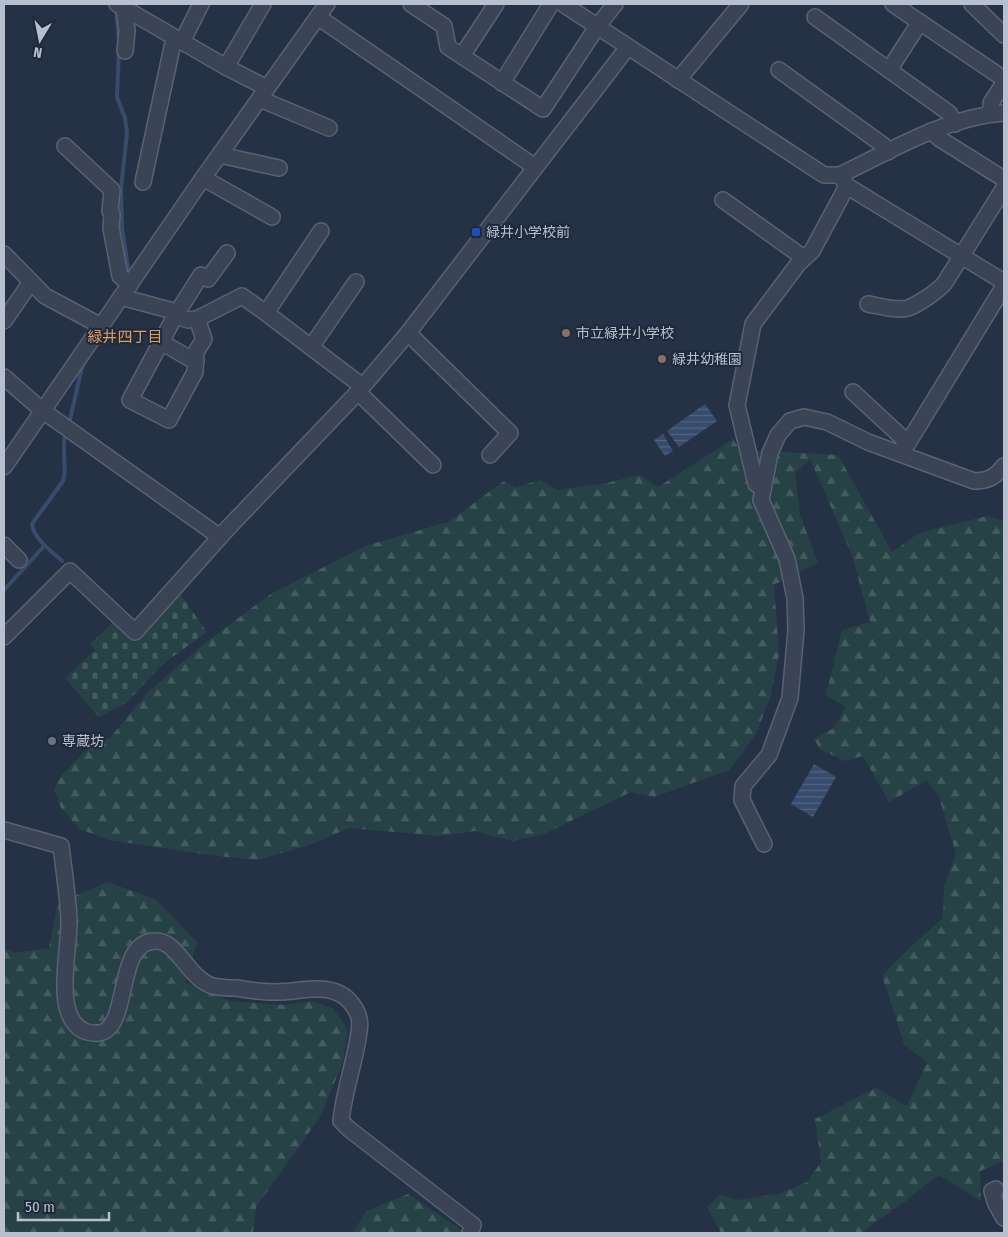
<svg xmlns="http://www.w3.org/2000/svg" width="1008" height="1237" font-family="'Fira Sans Condensed','Noto Sans JP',sans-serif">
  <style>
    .forest { fill: url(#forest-firs) }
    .cemetery { fill: url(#cemetery-stones) }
    .water { fill: url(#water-rules) }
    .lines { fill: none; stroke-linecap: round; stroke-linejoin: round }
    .stream { stroke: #374c6d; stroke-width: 4 }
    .minor-casing { stroke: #586272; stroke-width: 18 }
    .minor { stroke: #3a4455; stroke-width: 15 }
    .transit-dot { fill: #1a4fb4; stroke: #1e293a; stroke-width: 2 }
    .education-dot { fill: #8d6e63; stroke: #1e293a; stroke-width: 2 }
    .worship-dot { fill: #6b7280; stroke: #1e293a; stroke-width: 2 }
    .labels { text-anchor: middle; stroke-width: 4; stroke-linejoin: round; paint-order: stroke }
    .poi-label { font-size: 14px; fill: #b8bfce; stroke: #1e293a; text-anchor: start }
    .neighbourhood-label { font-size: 15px; fill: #df9d62; stroke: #1e293a }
  </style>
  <defs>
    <pattern id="forest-firs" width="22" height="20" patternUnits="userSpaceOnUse" patternTransform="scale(1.25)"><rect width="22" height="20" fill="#274246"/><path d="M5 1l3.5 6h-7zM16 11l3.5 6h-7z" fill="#445c60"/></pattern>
    <pattern id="cemetery-stones" width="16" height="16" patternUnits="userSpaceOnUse" patternTransform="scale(1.25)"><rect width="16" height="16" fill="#274246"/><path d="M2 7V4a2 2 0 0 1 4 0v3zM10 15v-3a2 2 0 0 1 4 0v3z" fill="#445c60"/></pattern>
    <pattern id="water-rules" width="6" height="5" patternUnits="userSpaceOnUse" patternTransform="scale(1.25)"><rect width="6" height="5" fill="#374c6d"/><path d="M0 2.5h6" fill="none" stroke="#526481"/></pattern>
  </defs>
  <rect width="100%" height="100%" fill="#253245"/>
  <g class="forest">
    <path d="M 733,439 L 740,450 L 838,455 L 892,552 L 919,533 L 987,516 L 1004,521 L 1004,1161 L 980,1171 L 981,1201 L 939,1175 C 924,1185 910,1199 894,1209 C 883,1217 872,1223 862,1233 L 721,1233 L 707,1207 L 719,1195 L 740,1200 L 782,1193 L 807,1182 L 821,1162 L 815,1119 L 876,1088 L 907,1106 L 927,1062 L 904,1044 L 882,976 L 908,949 L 943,918 L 944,886 L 956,854 L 939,797 L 927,780 L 889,802 L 863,756 L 844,761 L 820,749 L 814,739 L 834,728 L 846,707 L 826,695 L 842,630 L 870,622 L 852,555 L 810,459 L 795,473 L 800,514 L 818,563 L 774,585 L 779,655 L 770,698 L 756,734 L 729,770 L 654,797 L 631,792 L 544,834 L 512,841 L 475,831 L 440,836 L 349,828 L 307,846 L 257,860 L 209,855 L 109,840 L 80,829 L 61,808 L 54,789 L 62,775 L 96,740 L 109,739 L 149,691 L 199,648 L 269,595 L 365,546 L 448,522 L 504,481 L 516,487 L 540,480 L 557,490 L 607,483 L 639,475 L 658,487 Z"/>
    <path d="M 107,882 L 155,899 L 197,942 L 185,982 L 230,1001 L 283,1005 L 312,1001 L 334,1009 L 348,1030 L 343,1062 L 320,1117 L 256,1207 L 253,1233 L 4,1233 L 4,948 L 14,953 L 49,948 L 58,903 Z"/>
    <path d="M 408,1194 L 466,1233 L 353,1233 L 366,1211 Z"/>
  </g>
  <path class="cemetery" d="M 180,594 L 207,632 L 163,664 L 127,702 L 99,717 L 65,678 L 95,650 L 90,644 L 114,622 L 136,643 Z"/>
  <g class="water">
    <path d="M 705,404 L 717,421 L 679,447 L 667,431 Z"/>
    <path d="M 663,434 L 673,451 L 665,456 L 654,440 Z"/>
    <path d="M 814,764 L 836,777 L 813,817 L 791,804 Z"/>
  </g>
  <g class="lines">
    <g class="stream">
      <path d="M 116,9 L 119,40"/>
      <path d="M 119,49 L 117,97 L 125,118 L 127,133 L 121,188 L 122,228 L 129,274"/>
      <path d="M 69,424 L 82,367 L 87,359"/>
      <path d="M 62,561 C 51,551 34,539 32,524 L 63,481 C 68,465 60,447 66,431"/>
      <path d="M 4,590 L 45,545"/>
    </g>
    <g class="minor-casing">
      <g id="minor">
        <path d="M 117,4 L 226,67 L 267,88"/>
        <path d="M 411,4 L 444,26 L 448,47 L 543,109 L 597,27 L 615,4"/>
        <path d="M 563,4 L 824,175 L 840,175 C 892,150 946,117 1004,113"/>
        <path d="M 893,4 L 1004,79"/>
        <path d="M 972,4 L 1004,35"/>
        <path d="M 124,8 L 127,31 L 125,51"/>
        <path d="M 318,17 L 535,167"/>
        <path d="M 815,17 L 949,113 L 955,124"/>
        <path d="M 182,42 L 201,4"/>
        <path d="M 462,56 L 496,4"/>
        <path d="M 226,67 L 263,4"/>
        <path d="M 779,70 L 883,145 L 888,152"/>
        <path d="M 889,70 L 920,22"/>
        <path d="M 678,80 L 741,4"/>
        <path d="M 502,83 L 551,4"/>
        <path d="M 260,99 L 329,128"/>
        <path d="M 991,114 L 991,103 L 1004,83"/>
        <path d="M 931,131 L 940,139 L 1004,179"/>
        <path d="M 65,146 L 112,190 L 110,211 L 112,214 L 111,228 L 120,276 L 130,285"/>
        <path d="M 220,155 L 279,168"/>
        <path d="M 203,178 L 272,217"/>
        <path d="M 842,178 L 847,186 L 1004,282"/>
        <path d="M 143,182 L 174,38"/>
        <path d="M 723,200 L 804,258"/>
        <path d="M 4,254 L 45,296 L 101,326"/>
        <path d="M 121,297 L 177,312"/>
        <path d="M 868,304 C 880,306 896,311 908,308 C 919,304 936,292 944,284 L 1004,188"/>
        <path d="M 266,313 L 321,231"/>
        <path d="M 175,316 L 188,320 L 197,319 L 242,296 L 266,313 L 362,386"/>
        <path d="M 197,319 L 204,339 L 196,352 L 195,372 L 169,420 L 130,400 L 175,316 L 201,275 L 208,279 L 227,253"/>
        <path d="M 4,321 L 31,282"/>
        <path d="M 408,333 L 510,433 L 490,455"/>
        <path d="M 161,342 L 196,362"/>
        <path d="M 311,347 L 356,282"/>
        <path d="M 4,377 L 43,411 L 220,537"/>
        <path d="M 358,392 L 433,465"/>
        <path d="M 853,392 L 908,443"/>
        <path d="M 898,453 L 908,443 L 1004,286"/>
        <path d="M 4,467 L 203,178 L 327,4"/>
        <path d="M 763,489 L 756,484 L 737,405 L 753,324 L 798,264 L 812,251 L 847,186"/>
        <path d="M 4,545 L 19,560"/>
        <path d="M 4,637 L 70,571 L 135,632 L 228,528 L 358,392 L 408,333 L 628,47"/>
        <path d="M 4,830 L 61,846 C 64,871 68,896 69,921 C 70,950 52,1016 84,1031 C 89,1033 97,1034 103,1032 C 130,1021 116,940 156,941 C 178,941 188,979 213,986 C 221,988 229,988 236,988 C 248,990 261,992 274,992 C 300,993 333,979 352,1004 C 359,1013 361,1021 359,1032 C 355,1062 344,1091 341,1121 L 349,1129 L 473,1225 L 470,1233"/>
        <path d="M 764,844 L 742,800 L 743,786 L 769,755 L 790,698 L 796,630 L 795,598 L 787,559 L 761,500 L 770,453 L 778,435 L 790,421 L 804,417 L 827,422 L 868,442 L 974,481 C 988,481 995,477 1004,466"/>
        <path d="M 996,1189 L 992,1191 L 996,1204 L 1004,1218"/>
      </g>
    </g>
    <use href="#minor" class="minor"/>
  </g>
  <rect class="transit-dot" x="471" y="227" width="10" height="10" rx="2.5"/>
  <g class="education-dot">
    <circle cx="566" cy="333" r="5"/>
    <circle cx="662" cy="359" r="5"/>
  </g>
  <circle class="worship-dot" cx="52" cy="741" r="5"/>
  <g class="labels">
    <g class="poi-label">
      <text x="486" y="237">緑井小学校前</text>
      <text x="576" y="338">市立緑井小学校</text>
      <text x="672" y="364">緑井幼稚園</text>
      <text x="62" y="746">専蔵坊</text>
    </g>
    <g class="neighbourhood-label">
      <text x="125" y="342">緑井四丁目</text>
    </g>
  </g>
  <rect width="1008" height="1237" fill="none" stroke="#b8bfce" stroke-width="10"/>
  <g transform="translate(40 40) rotate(190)" stroke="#1e293a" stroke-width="4" paint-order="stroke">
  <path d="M0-4L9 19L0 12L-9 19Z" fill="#b8bfce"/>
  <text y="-8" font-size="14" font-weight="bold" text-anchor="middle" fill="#b8bfce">N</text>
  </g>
  <path d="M18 1212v8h91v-8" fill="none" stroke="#b8bfce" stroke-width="2.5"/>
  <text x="25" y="1212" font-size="15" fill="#b8bfce" stroke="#1e293a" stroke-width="4" paint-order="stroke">50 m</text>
</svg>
